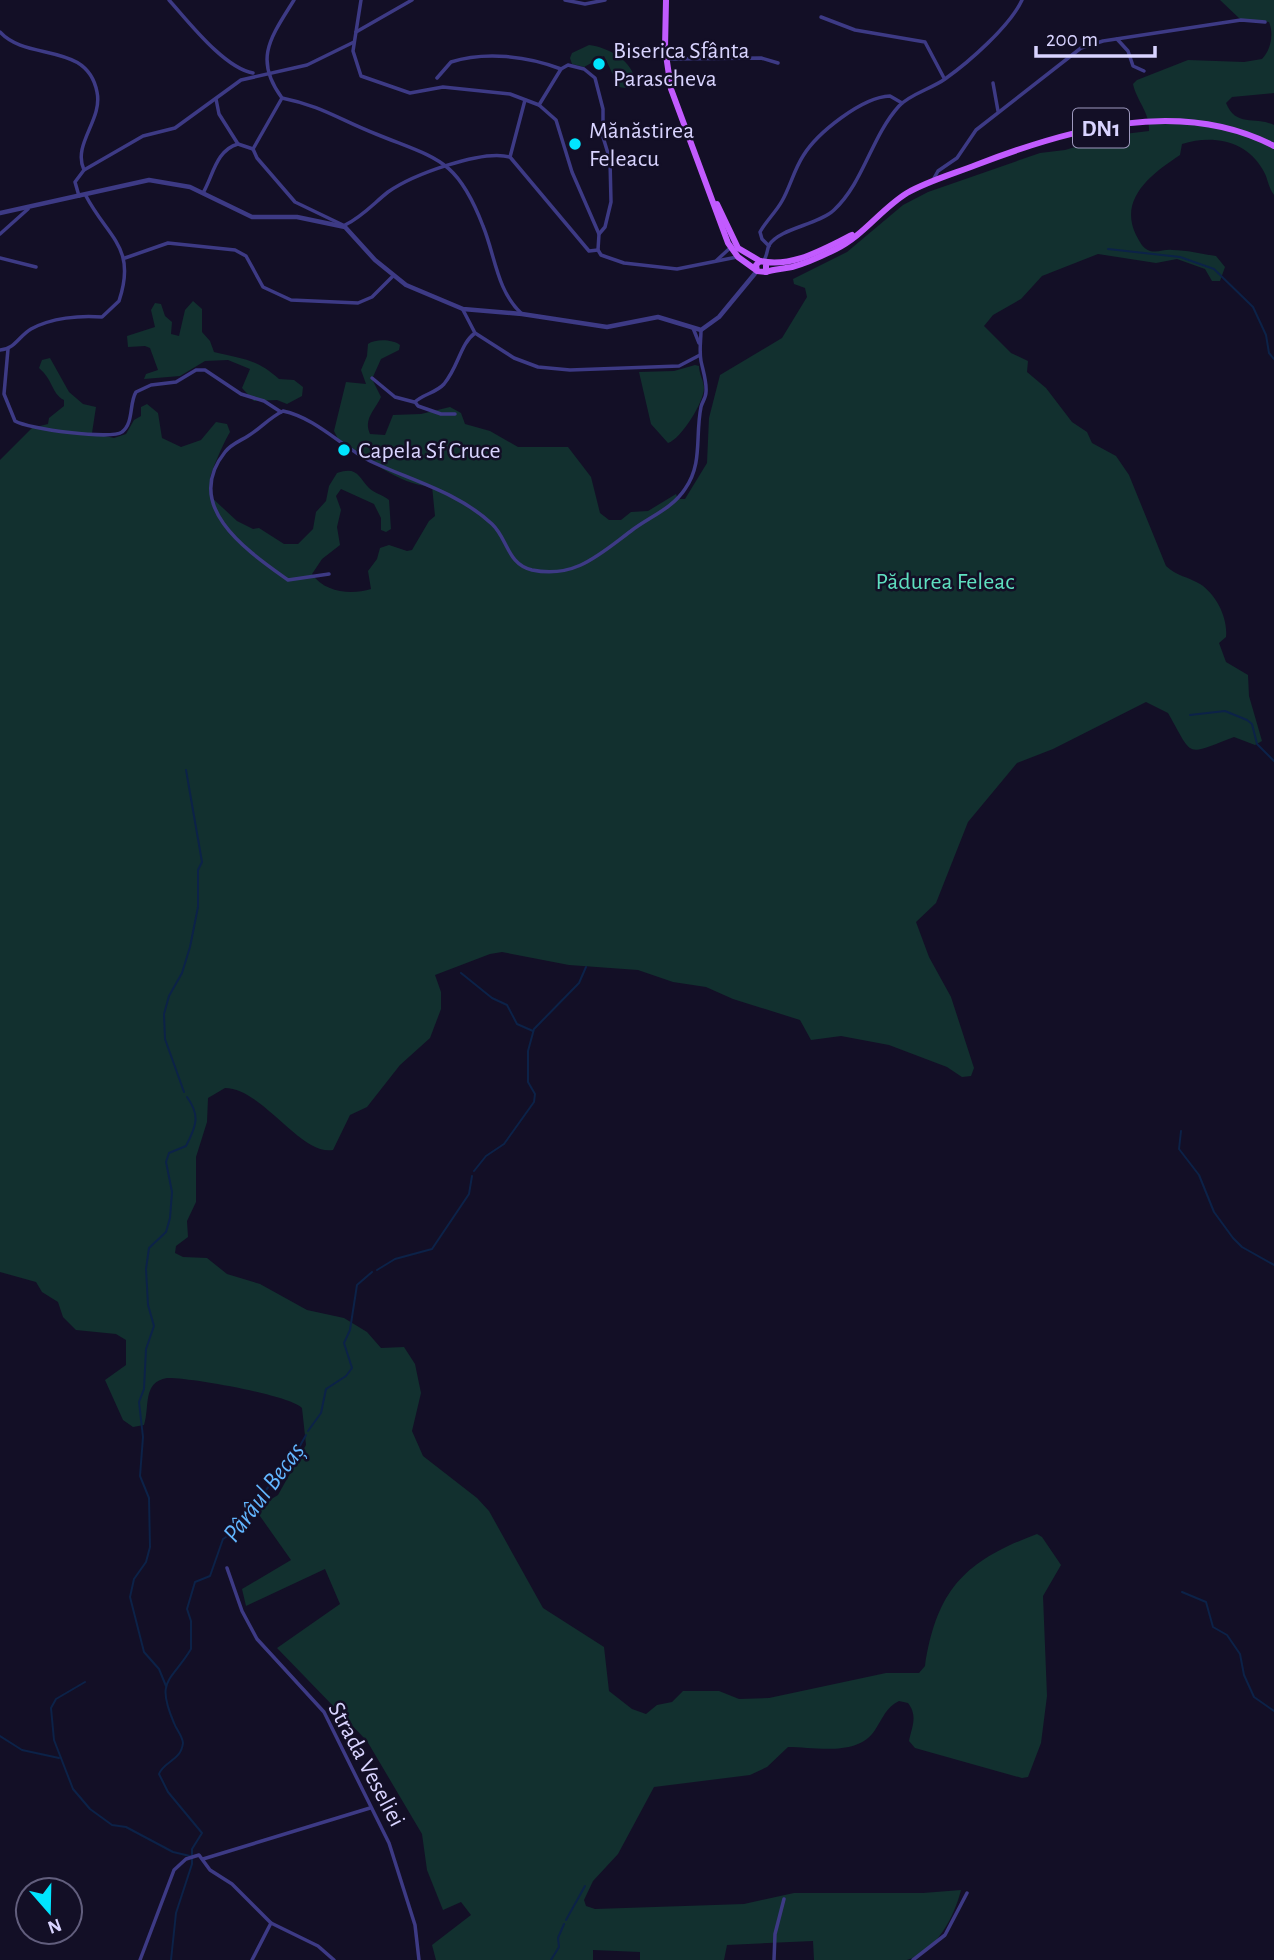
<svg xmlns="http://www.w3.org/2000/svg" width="1274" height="1960" font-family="'Alegreya Sans',sans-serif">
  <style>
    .green { fill: #12302f }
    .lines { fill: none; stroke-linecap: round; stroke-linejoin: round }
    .stream { stroke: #0c2248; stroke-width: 2 }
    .minor { stroke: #3d3a85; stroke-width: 3.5 }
    .tertiary { stroke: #3d3a85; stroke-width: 4.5 }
    .primary { stroke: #c25bff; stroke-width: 6 }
    .poi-dot { fill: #00e5ff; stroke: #130f26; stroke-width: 2.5 }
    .labels { text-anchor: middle; stroke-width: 5; stroke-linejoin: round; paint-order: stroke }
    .shield { fill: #130f26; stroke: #9e99be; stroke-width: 2 }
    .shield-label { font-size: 23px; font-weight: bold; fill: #d9d4ff }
    .poi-label { font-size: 24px; fill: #d9d4ff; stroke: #130f26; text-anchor: start }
    .park-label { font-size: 24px; fill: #5fe0c0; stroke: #130f26 }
    .street-label { font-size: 24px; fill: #d9d4ff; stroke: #130f26 }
    .water-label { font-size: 26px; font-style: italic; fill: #62b6ff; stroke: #130f26 }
  </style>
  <rect width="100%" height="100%" fill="#130f26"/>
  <g class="green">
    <path d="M 1220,0 L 1274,0 L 1274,93 L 1232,97 L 1226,103 C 1236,128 1256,116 1274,125 L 1274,195 C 1268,187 1268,178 1263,170 C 1247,141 1213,134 1182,144 L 1180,155 C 1153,173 1118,198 1136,235 C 1140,242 1142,248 1150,251 C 1158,253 1165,249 1172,250 C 1187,250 1201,254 1216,256 L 1225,267 L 1220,281 L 1212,281 L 1205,269 L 1177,259 L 1156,263 L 1098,254 L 1042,276 L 1021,299 L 993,315 L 984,326 L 1011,353 L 1028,361 L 1027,372 L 1046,388 L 1072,422 L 1087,432 L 1092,443 L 1116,456 L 1129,475 L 1166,566 C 1176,576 1189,577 1200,584 C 1216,594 1228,618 1226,637 L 1219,643 L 1226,662 L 1248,675 L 1249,696 L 1262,741 L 1255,745 L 1234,737 C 1184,756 1194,758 1168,713 L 1146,702 L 1053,749 L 1017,763 L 968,822 L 936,903 L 916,922 L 929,957 L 951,997 L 974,1068 L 971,1076 L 962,1077 L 947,1067 L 889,1045 L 841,1036 L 811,1040 L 800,1020 L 733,999 L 706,987 L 673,982 L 638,970 L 569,965 L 502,952 L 490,954 L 435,975 L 441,992 L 441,1009 L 430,1038 L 400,1065 L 367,1107 L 350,1115 L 333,1150 C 301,1156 262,1088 225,1088 L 208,1098 L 207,1122 L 196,1157 L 196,1202 L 187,1221 L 188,1237 L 176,1246 L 175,1253 L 183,1257 L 207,1258 L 227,1274 L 260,1284 L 307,1310 L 344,1318 L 367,1332 L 381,1348 L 404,1347 L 415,1364 L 421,1393 L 412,1431 L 423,1456 L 477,1498 L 489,1511 L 543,1608 L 604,1647 L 609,1691 L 632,1709 L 646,1714 L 657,1705 L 672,1702 L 683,1691 L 719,1691 L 739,1699 L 769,1698 L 886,1673 L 919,1673 L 925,1666 C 937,1589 965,1561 1037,1534 L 1042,1537 L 1061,1565 L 1043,1596 L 1047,1696 L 1041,1743 L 1028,1777 L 1022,1778 L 915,1748 L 909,1741 C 912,1726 918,1716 908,1703 L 899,1701 C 886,1707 883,1718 875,1730 C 858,1757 815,1747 788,1747 L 767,1767 L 750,1775 L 654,1787 L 618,1854 L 593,1881 L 584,1900 L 586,1906 L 595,1909 L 744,1904 L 794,1893 L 923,1893 L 961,1890 C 954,1917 937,1951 907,1960 C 891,1960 834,1960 814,1960 L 813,1941 L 727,1945 L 724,1960 L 640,1960 L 640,1952 L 593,1950 L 593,1960 L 436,1960 L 432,1945 L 471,1915 L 461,1902 L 443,1910 L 427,1870 L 422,1834 L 367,1741 L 277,1648 L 340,1604 L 325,1569 L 246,1606 L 242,1589 L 291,1560 L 255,1509 L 278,1495 L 306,1445 L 302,1408 C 291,1395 187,1377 167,1378 C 142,1382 150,1407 144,1425 L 133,1427 L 123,1420 L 105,1380 L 126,1365 L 126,1340 L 116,1334 L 76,1330 L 63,1317 L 58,1302 L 42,1292 L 36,1282 L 0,1272 L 0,460 L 32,428 L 48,424 L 49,418 L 64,406 L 64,400 C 51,393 54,381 39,368 L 42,360 L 50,358 L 69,392 L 83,404 L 96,407 L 92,433 L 114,438 L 126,434 L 134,420 L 141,416 L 141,407 L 147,404 L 158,413 L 162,438 L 181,447 L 201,440 L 216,422 L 227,424 L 230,432 C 225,440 211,471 210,479 C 210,486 213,489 210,496 L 237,521 L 253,529 L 259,528 L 284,544 L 298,544 L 313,529 L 316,512 L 326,501 L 329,486 L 337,473 C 357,466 358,476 369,488 C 374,493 383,495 389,500 L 391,529 L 386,532 L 381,530 L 381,518 L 374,504 L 341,489 L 336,496 L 341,510 L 337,527 L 340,545 L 322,559 L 312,574 C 325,593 352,595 371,589 L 368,571 L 377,559 L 380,548 L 389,545 L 407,551 L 412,550 L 429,521 L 435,516 L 432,486 C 401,487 363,455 338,439 L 334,431 L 346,382 L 366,384 L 361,370 L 367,356 L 368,344 C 375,339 392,339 400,345 L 399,350 L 381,359 L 372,379 L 381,397 C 375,410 363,419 370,434 L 385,435 L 393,415 L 421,414 L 450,407 L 461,413 L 465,424 L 490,431 L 518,447 L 568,447 L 591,477 L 600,513 L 609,520 L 621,520 L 631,512 L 648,511 L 676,494 L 678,499 L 685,499 L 707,463 L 709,418 L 720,375 L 782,338 L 807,297 L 805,288 L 794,284 L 793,279 L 847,252 L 903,205 L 928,192 L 1040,153 L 1065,150 L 1116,135 L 1149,131 C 1150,112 1137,102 1133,84 L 1137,80 L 1188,60 L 1244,62 L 1262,59 C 1271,50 1274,34 1269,22 L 1240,19 Z"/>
    <path d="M 589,45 C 607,47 634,61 635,82 L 625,88 L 619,87 L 604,56 L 584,67 L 572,64 L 570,58 L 572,53 Z"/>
    <path d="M 193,301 L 202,309 L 202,332 L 210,341 L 214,352 C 241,359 256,358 279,379 L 294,380 L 303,387 L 302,396 L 287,404 L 277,400 L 254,401 L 242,388 L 250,369 L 228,360 L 205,361 L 180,376 L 144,379 L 146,374 L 158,370 L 150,348 L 145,346 L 128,347 L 127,336 L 155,327 L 151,310 L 155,303 L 161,304 L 165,316 L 172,322 L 171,334 L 179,336 L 185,310 Z"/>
    <path d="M 695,365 L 699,366 C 699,374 704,381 704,388 C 704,402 681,439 668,443 L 651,424 L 639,372 L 674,371 Z"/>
  </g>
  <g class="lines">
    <g class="stream">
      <path d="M 1108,249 L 1180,257 L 1214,269 L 1253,307 L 1266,335 L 1269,353 L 1274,359"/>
      <path d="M 1190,715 L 1225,711 L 1247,720 L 1252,724 L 1257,744 L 1274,761"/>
      <path d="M 461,973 L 492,998 L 507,1005 L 517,1024 L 533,1031"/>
      <path d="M 184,1092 L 165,1039 L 164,1014 L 169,996 L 182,973 L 190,947 L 198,907 L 198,870 L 202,862 L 186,770"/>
      <path d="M 1181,1131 L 1179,1149 L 1199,1175 L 1214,1212 L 1233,1238 L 1242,1247 L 1274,1265"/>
      <path d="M 474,1171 L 486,1156 L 504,1144 L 534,1102 L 535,1094 L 528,1082 L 528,1051 L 534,1029 L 579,983 L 586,967"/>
      <path d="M 377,1270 L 395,1259 L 432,1249 L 469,1194 L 472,1176"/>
      <path d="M 308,1431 L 321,1413 L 326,1389 L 346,1376 L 352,1368 L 344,1343 L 350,1330 L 357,1285 L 372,1272"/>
      <path d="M 1182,1592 L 1206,1602 L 1213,1627 L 1227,1635 L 1240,1654 L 1244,1675 L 1254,1697 L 1274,1711"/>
      <path d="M 85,1682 L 56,1699 L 51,1708 L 54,1740 L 73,1789 L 90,1809 L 112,1825 L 126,1827 L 173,1852 L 190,1856"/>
      <path d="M 166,1686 L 159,1669 L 144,1652 L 130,1597 L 134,1579 L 146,1562 L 150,1547 L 149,1498 L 140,1476 L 143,1437 L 139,1402 L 144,1389 L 146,1349 L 154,1326 L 148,1305 L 146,1269 L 149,1248 L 166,1232 L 170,1218 L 172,1192 L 166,1162 L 169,1153 L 186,1146 C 197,1125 200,1115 187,1097"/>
      <path d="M 0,1736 L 22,1750 L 59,1758"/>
      <path d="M 566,1920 L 585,1886"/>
      <path d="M 171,1960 L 176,1913 L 192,1864 L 192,1849 L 202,1833 L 168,1792 L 159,1774 C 164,1761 181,1761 183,1743 C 182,1735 177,1731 174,1723 C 155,1679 171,1682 191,1649 L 191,1621 L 187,1609 L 195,1582 L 210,1576 L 223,1539 L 244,1525 L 255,1503 L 281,1472 L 285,1458 L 296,1453 L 306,1435"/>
      <path d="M 551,1960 L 559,1947 L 558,1938 L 564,1924"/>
    </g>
    <g class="minor">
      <path d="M 169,0 C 188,21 224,68 253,73"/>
      <path d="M 294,0 C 271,37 253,59 282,98 C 322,106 340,120 376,134 C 437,159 457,158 483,226 C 495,255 497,291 521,313"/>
      <path d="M 361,0 L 353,51 L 361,76 L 410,93 L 443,87 L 510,94 L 539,105 L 556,120 L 572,172 L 599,234"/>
      <path d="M 565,0 L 585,4 L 605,0"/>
      <path d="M 821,17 L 855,30 L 925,42 L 944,78"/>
      <path d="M 0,32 C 27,62 87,41 97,92 C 103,120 72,144 84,170"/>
      <path d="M 356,32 L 412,0"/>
      <path d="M 1117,39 L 1128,51 L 1133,66 L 1144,71"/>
      <path d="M 669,59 L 761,58 L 778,63"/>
      <path d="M 437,78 L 451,62 C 485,51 528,56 561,69 L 568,65 L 584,69 L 595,78 L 603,109 L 603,137 L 610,160 L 611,202 L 605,227 L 599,234 L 598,250 L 601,255 L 624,263 L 677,269 L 737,257"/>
      <path d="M 993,83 L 998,111"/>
      <path d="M 282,98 L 253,149 L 257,158 L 295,202 L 345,226"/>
      <path d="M 216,99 L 219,114 L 238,144"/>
      <path d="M 539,105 L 561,69"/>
      <path d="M 510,157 L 525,100"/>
      <path d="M 933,180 L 938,171 L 957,158 L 976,130 L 1081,48 L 1103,41 L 1241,20 L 1265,22"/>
      <path d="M 203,193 C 213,176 216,150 238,144 L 253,149"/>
      <path d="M 79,196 L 75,182 L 84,170 L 143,136 L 175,128 L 241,80 L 307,65 L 354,42"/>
      <path d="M 345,225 C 362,217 374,203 388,192 C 412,175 482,149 510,157 L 589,251 L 598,250"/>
      <path d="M 0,234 L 28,209"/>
      <path d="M 769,246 L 762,239 L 760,232 C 766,221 776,212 782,201 C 790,187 794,170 803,156 C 817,133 862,97 890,96 L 902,103"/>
      <path d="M 0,258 L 36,267"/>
      <path d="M 125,258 L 168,243 L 235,250 L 246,256 L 263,287 L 291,300 L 358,303 L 372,297 L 393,276"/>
      <path d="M 717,260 L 730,248"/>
      <path d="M 764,260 C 767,256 767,250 769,245 C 780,228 818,225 834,210 C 864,182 871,137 899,106 C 910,94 931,89 945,79 C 969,62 1010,26 1022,0"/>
      <path d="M 463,310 L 475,333 L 514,358 L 538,367 L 570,370 L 679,366 L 700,355"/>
      <path d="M 693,328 L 699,343"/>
      <path d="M 8,349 L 4,394 L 15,421 C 28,429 112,440 122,432 C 134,423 129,403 136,392 L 151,385 L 176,382 L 196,370 L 205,370 L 241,394 L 264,401 L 281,412"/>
      <path d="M 0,350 C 15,349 19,336 31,329 C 51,318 80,315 102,317 L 119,301 C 137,247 108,238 86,196"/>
      <path d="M 372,378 L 395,397 L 414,402"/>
      <path d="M 455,414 L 441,414 L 418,406 L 415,402 C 423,394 436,393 444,384 C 459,366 460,344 475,333"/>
      <path d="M 329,574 L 288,580 C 249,552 181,507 225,452 C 231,444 240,441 248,436 C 261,428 269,418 283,411 C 316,418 341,446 370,461 C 410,480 458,492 492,524 C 508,539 507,564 532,570 C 575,579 600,554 631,531 C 649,517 672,509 685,489 C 703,464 695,436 701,407 C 702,402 706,398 706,392 C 707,382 703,371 701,361 C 699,350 701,341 701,330"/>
      <path d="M 227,1568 L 242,1611 L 257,1639 L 324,1712 L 389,1843 L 415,1925 L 419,1960"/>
      <path d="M 203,1859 L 370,1808"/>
      <path d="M 140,1960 L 174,1870 L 186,1859 L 199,1855 L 210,1870 L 232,1884 L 271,1923 L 318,1946 L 334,1960"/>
      <path d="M 252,1960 L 271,1923"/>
      <path d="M 774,1960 L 775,1934 L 784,1899"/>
      <path d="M 913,1960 L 945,1935 L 967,1893"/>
    </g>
    <path class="tertiary" d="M 0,213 L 149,180 L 190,187 L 252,217 L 297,217 L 345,227 L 375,260 L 406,285 L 463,309 L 522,314 L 607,327 L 658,317 L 701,330 L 719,317 L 757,271"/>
    <g class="primary">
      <path d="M 666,0 L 665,48 L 671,89 L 728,243 L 738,257 L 756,270"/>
      <path d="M 717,204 L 738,248 L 760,261"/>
      <path d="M 766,263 L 766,272 L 757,271 L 756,265 L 760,261 C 793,268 823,249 852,235"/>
      <path d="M 766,272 C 774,269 783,269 792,267 C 807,263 822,256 836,249 C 863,236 881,209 907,193 C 928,181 953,174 976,165 C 1069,129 1180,97 1274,146"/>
    </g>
  </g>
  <g class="poi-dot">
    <circle cx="599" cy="64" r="7"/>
    <circle cx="575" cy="144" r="7"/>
    <circle cx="344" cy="450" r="7"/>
  </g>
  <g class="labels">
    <rect class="shield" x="1073" y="108.5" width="56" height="39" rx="5"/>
    <g class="shield-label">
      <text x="1101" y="136">DN1</text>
    </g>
    <g class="poi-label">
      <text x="613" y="58">Biserica Sfânta<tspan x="613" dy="28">Parascheva</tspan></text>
      <text x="589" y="138">Mănăstirea<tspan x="589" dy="28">Feleacu</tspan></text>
      <text x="358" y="458">Capela Sf Cruce</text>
    </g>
    <g class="park-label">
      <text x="945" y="589">Pădurea Feleac</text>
    </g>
    <g class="street-label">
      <text transform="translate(367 1764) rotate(62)" y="8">Strada Veseliei</text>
    </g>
    <g class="water-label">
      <text transform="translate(263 1492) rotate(-53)" y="9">Pârâul Becaș</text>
    </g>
  </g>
  <g transform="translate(49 1911) rotate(160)"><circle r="33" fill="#130f26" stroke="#625e7d" stroke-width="2"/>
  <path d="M0-5L12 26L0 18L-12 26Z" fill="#00e5ff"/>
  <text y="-10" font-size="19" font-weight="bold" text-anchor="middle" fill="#d9d4ff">N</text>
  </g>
  <path d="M1036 46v10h119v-10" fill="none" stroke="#d9d4ff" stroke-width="3.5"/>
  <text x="1046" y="46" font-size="21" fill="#d9d4ff" stroke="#130f26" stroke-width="5" paint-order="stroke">200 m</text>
</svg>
